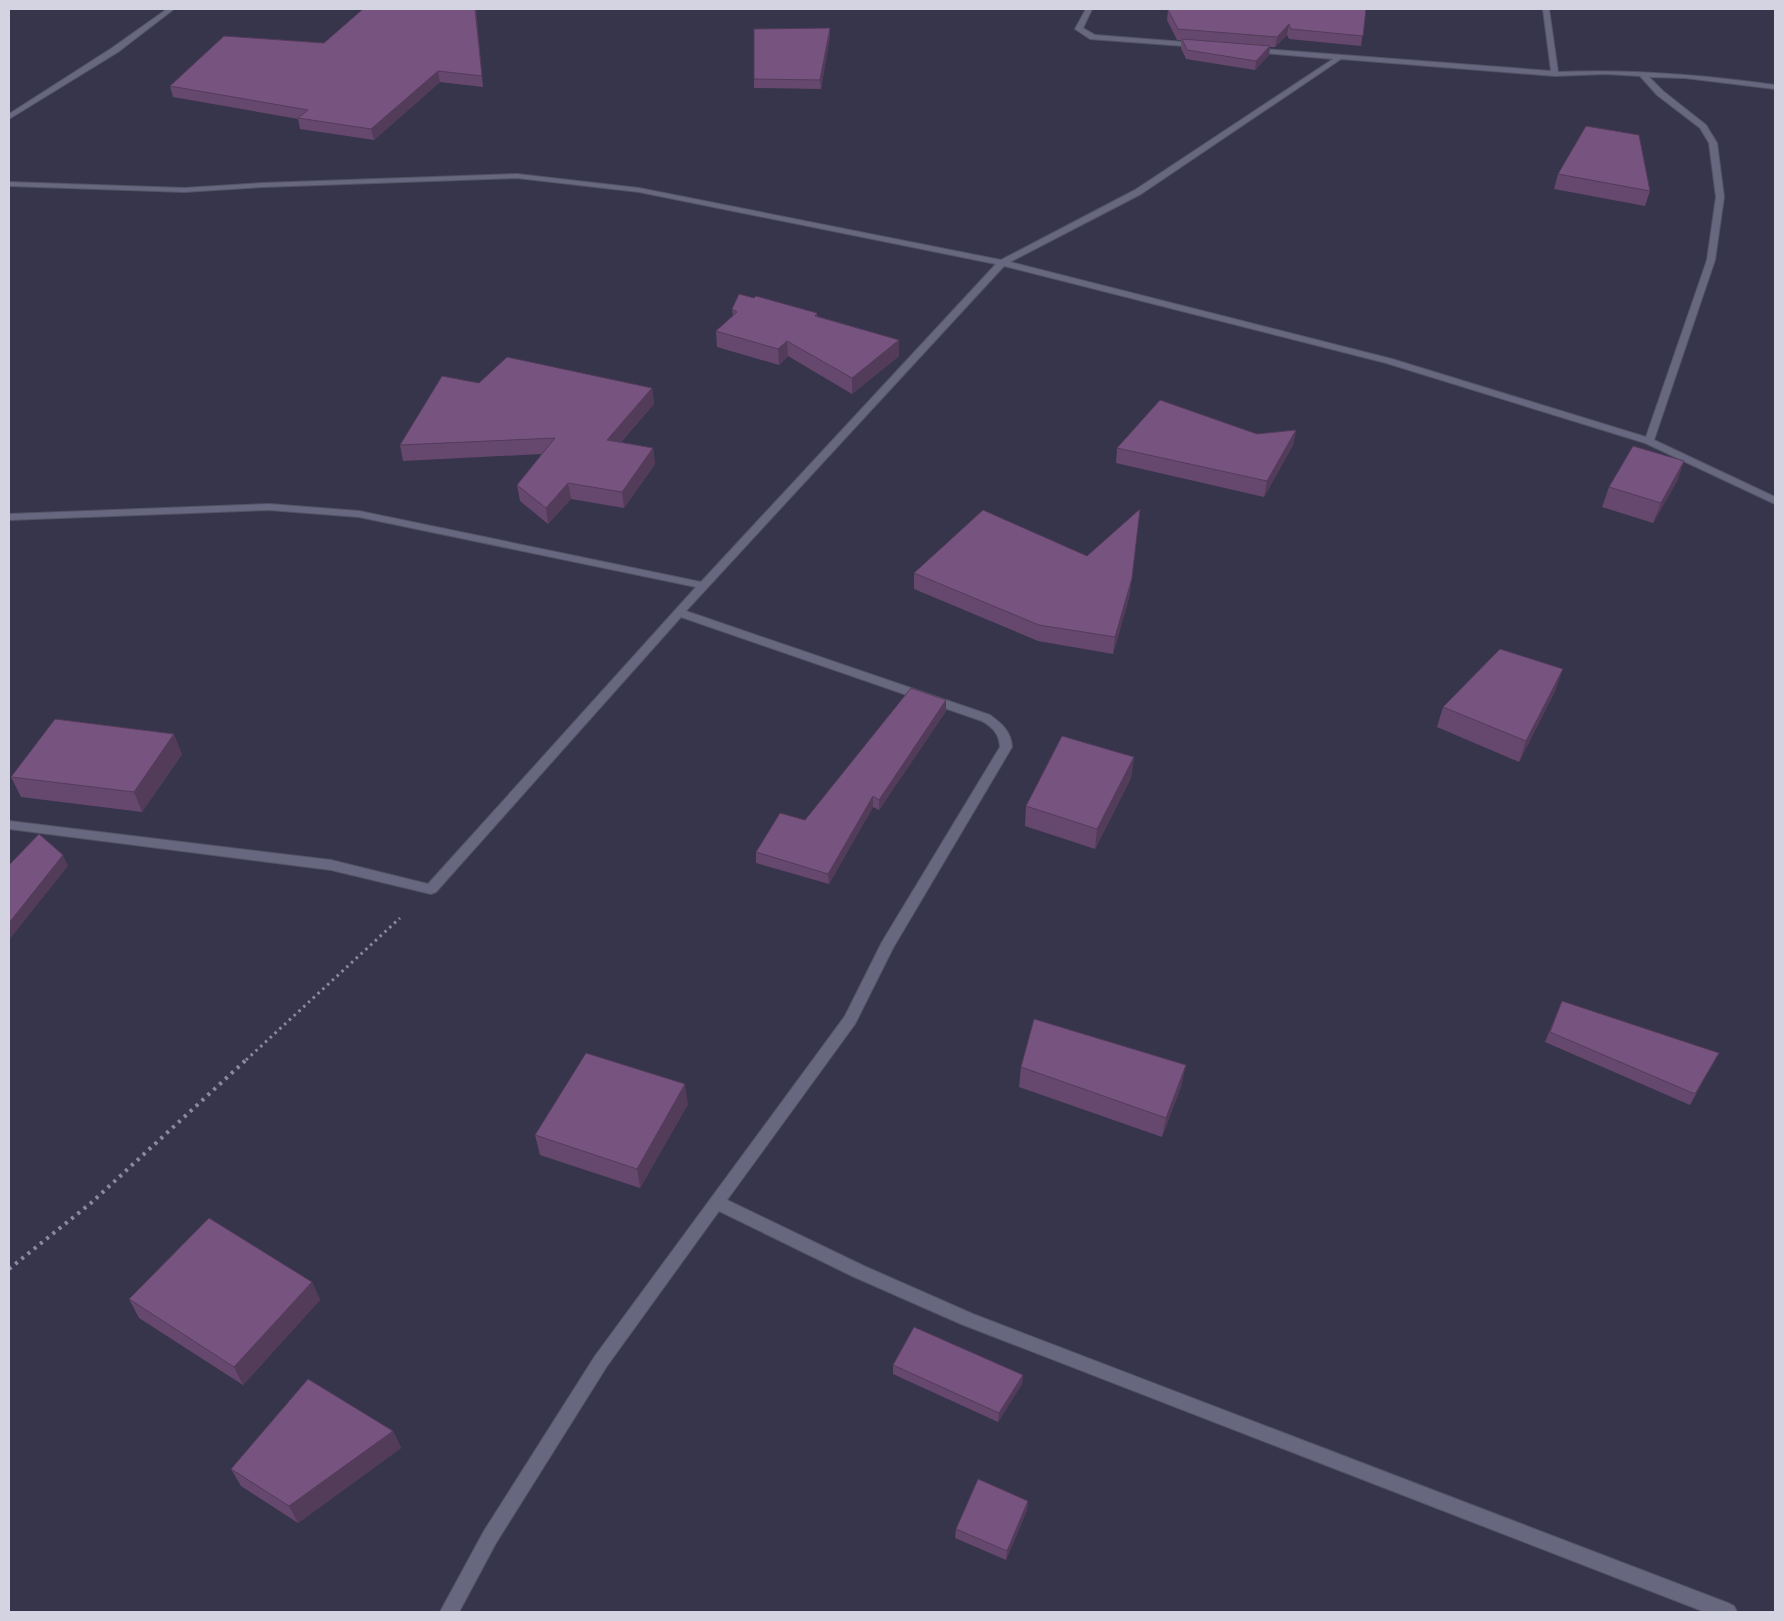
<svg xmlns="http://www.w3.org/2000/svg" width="1784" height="1621" font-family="'Alegreya Sans',sans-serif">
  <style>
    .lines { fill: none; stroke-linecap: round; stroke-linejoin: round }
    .street-casing { stroke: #545365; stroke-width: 2 }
    .path-far1 { stroke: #8b8a9c; stroke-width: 3; stroke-dasharray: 2.5 4; stroke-linecap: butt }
    .path { stroke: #8b8a9c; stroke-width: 4; stroke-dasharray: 3 5; stroke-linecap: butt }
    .street { fill: #67677f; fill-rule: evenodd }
    .wall { fill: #66486e }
    .shaded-wall { fill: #533b5a }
    .building { fill: #775480; stroke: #533b5a }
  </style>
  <rect width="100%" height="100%" fill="#36354b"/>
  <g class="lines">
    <g class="street-casing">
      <g id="street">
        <path d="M 167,9 L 174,9 L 118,52 L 9,119 L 9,114 L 112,48 Z"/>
        <path d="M 1086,9 L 1092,9 L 1083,28 L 1095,35 L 1197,43 L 1201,45 L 1197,47 L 1090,39 L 1075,29 Z"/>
        <path d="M 1543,9 L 1549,9 L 1558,72 C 1631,69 1703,75 1775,85 L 1775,89 L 1685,78 L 1649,77 L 1663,91 L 1706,125 L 1717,143 L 1724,197 L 1715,260 L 1654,440 L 1775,497 L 1775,504 L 1645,443 L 1386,363 L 1004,266 L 686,611 L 990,715 C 1002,724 1011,731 1012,747 L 893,948 L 855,1024 L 727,1200 L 864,1266 L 973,1314 L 1728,1603 L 1734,1606 L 1737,1612 L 1705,1612 L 961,1324 L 852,1276 L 719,1211 L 607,1366 L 496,1543 L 459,1612 L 440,1612 L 484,1531 L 595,1356 L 845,1016 L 882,942 L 1000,747 C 999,733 993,728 982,721 L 681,617 L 436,892 L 431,894 L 331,870 L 9,829 L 9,821 L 331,860 L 428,884 L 696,587 L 359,517 L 269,510 L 9,520 L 9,514 L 269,504 L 359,511 L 701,582 L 996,264 L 639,192 L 517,178 L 263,187 L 184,192 L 9,186 L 9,182 L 184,188 L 263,183 L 517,174 L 639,188 L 1001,260 L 1135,190 L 1333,59 L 1252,52 L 1249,52 L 1249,48 L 1551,71 ZM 1341,59 L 1555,76 L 1605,74 L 1640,76 L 1657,95 L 1700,128 L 1709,143 L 1716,197 L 1707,260 L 1646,437 L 1392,359 L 1010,262 L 1141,194 Z"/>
      </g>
    </g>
    <path class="path-far1" d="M 246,1060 L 400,918"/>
    <path class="path" d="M 9,1269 L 91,1203 L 247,1059"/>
    <use href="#street" class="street"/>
  </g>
  <g class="wall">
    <path d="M 363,9 L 476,9 L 483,87 L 440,82 L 374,140 L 300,129 L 298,119 L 173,97 L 170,86 L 324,43 Z"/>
    <path d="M 1366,9 L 1361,46 L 1289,39 L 1287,35 L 1275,47 L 1270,47 L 1269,55 L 1255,70 L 1186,59 L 1181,48 L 1181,40 L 1177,40 L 1167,20 L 1168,10 Z"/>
    <path d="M 830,36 L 821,89 L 754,88 L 754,79 Z"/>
    <path d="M 1558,174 L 1650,191 L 1645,206 L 1554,189 Z"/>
    <path d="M 732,309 L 817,313 L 817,316 L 899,340 L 899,356 L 852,394 L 788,356 L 779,365 L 717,347 L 716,331 L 733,316 Z"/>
    <path d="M 479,383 L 652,388 L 654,404 L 621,442 L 653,448 L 655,464 L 624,508 L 571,499 L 548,524 L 520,501 L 517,485 L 542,454 L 403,461 L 400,445 Z"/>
    <path d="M 1296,430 L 1293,445 L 1264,497 L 1116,463 L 1117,448 Z"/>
    <path d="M 1684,461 L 1677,481 L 1653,523 L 1602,507 L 1609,487 Z"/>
    <path d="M 914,573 L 1130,594 L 1113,654 L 1038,641 L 914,589 Z"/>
    <path d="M 1556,689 L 1519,762 L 1437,727 L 1443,707 Z"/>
    <path d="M 946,700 L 946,711 L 879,810 L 873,807 L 829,884 L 756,863 L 756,852 L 805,820 Z"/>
    <path d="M 182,754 L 142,812 L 21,797 L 11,777 Z"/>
    <path d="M 1134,757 L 1131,778 L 1095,849 L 1025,826 L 1026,806 Z"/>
    <path d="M 1562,1001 L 1713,1063 L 1690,1105 L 1545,1042 Z"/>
    <path d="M 1021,1067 L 1182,1084 L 1162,1137 L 1019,1087 Z"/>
    <path d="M 688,1104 L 640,1188 L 540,1155 L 535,1135 Z"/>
    <path d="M 312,1282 L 320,1300 L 243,1385 L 139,1318 L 129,1299 Z"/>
    <path d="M 893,1365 L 1023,1375 L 1022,1384 L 998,1422 L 893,1374 Z"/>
    <path d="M 393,1431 L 401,1448 L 298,1523 L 241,1486 L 231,1469 Z"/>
    <path d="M 1028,1501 L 1027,1510 L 1006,1560 L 955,1538 L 956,1529 Z"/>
  </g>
  <g class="shaded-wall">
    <path d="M 475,9 L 476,9 L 483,87 L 482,76 Z"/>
    <path d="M 1289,24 L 1287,35 L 1275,47 L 1277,37 Z"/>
    <path d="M 830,28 L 830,36 L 821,89 L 820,80 Z"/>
    <path d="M 1270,46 L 1269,55 L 1255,70 L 1256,61 Z"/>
    <path d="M 438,71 L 440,82 L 374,140 L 371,129 Z"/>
    <path d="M 899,340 L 899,356 L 852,394 L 852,378 Z"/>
    <path d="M 787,341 L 788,356 L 779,365 L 778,349 Z"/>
    <path d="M 652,388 L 654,404 L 609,455 L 607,440 Z"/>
    <path d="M 1296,430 L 1293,445 L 1264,497 L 1267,481 Z"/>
    <path d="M 653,448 L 655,464 L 624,508 L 622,492 Z"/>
    <path d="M 1684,461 L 1677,481 L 1653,523 L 1661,503 Z"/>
    <path d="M 568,483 L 571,499 L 548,524 L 546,508 Z"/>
    <path d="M 1140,509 L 1130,594 L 1113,654 L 1115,637 Z"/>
    <path d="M 1563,669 L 1556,689 L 1519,762 L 1526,741 Z"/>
    <path d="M 946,700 L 946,711 L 879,810 L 879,800 Z"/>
    <path d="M 174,734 L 182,754 L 142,812 L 134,792 Z"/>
    <path d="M 1134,757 L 1131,778 L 1095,849 L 1097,829 Z"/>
    <path d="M 873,796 L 873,807 L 829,884 L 828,874 Z"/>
    <path d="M 63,855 L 68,866 L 9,940 L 9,923 Z"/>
    <path d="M 1186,1065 L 1182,1084 L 1162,1137 L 1166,1118 Z"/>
    <path d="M 685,1084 L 688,1104 L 640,1188 L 637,1169 Z"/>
    <path d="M 312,1282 L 320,1300 L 243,1385 L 234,1367 Z"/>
    <path d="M 1023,1375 L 1022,1384 L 998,1422 L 999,1413 Z"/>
    <path d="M 393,1431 L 401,1448 L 298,1523 L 289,1506 Z"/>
    <path d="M 1028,1501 L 1027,1510 L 1006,1560 L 1007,1551 Z"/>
  </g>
  <g class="building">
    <path d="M 363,9 L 475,9 L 482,76 L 438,71 L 371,129 L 298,118 L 308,110 L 170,86 L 224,36 L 324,43 Z"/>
    <path d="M 1169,9 L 1366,9 L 1363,36 L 1291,29 L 1289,24 L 1277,37 L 1178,29 L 1168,10 Z"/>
    <path d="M 830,28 L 820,80 L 754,79 L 754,29 Z"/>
    <path d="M 1182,39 L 1270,46 L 1256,61 L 1187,50 Z"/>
    <path d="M 1586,126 L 1639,135 L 1650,191 L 1558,174 Z"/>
    <path d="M 739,294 L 754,298 L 756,296 L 817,313 L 815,316 L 899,340 L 852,378 L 787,341 L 778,349 L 716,331 L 737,312 L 732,309 Z"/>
    <path d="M 507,357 L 652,388 L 607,440 L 653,448 L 622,492 L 568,483 L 546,508 L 517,485 L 555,438 L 400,445 L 442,376 L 479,383 Z"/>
    <path d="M 1160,400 L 1257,434 L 1296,430 L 1267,481 L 1117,448 Z"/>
    <path d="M 1633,446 L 1684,461 L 1661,503 L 1609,487 Z"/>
    <path d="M 1140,509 L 1132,578 L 1115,637 L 1039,625 L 914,573 L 983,510 L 1087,556 Z"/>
    <path d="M 1500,649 L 1563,669 L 1526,741 L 1443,707 Z"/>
    <path d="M 911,688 L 946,700 L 879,800 L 873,796 L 828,874 L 756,852 L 780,813 L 805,820 Z"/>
    <path d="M 55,719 L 174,734 L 134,792 L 11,777 Z"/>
    <path d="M 1062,736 L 1134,757 L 1097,829 L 1026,806 Z"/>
    <path d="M 39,834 L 63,855 L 9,923 L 9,865 Z"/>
    <path d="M 1562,1001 L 1719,1053 L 1695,1094 L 1550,1032 Z"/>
    <path d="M 1034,1019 L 1186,1065 L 1166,1118 L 1021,1067 Z"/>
    <path d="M 586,1053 L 685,1084 L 637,1169 L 535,1135 Z"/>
    <path d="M 209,1218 L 312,1282 L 234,1367 L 129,1299 Z"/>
    <path d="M 914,1327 L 1023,1375 L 999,1413 L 893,1365 Z"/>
    <path d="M 308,1379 L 393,1431 L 289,1506 L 231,1469 Z"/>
    <path d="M 978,1479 L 1028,1501 L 1007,1551 L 956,1529 Z"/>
  </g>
  <rect width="1784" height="1621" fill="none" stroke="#d3d3e1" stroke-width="20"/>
</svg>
